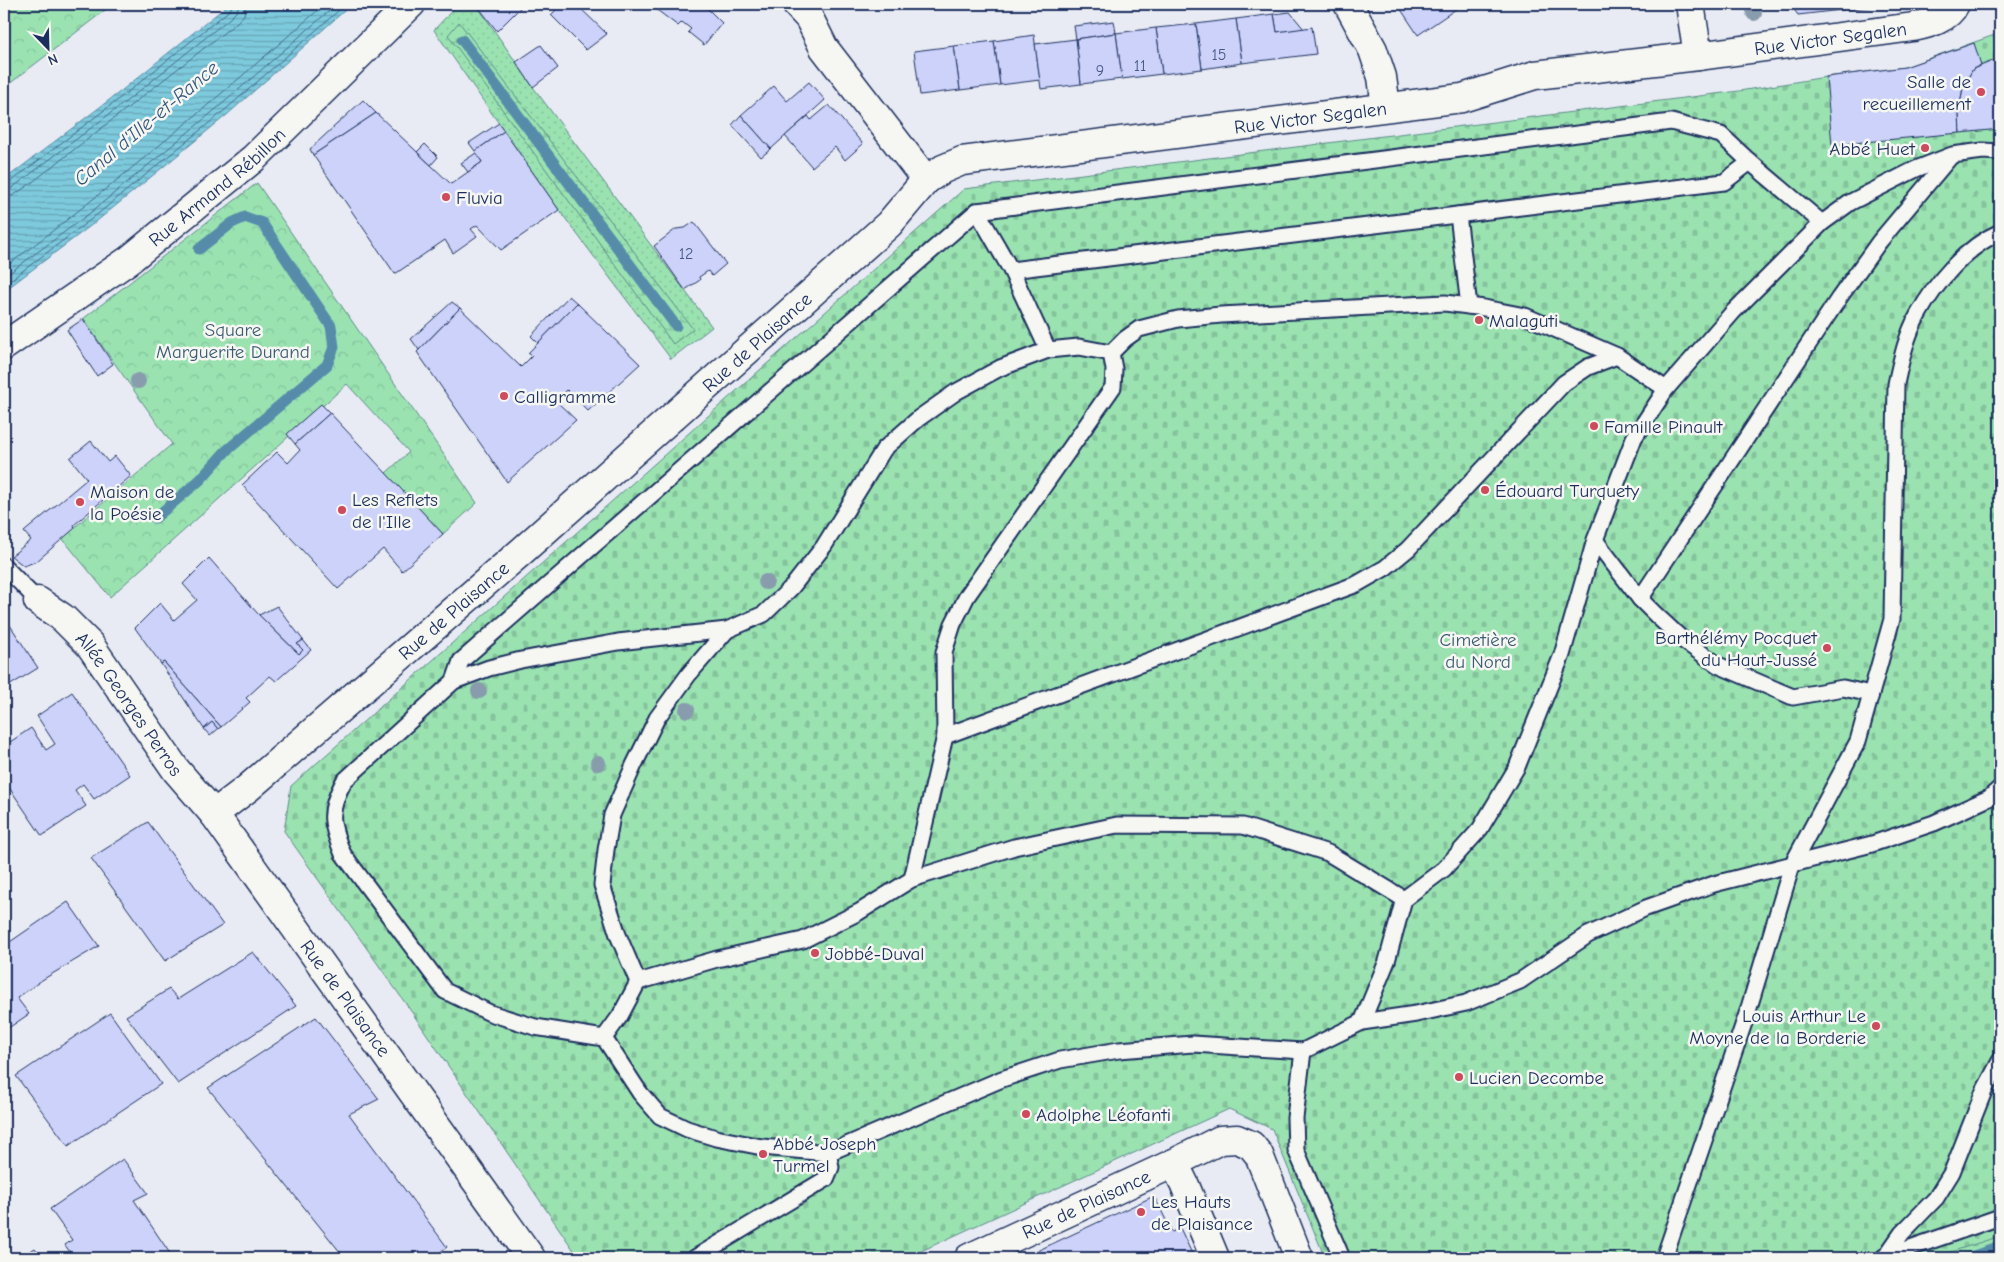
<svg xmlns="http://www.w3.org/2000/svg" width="2004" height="1262" font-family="'Comic Neue',sans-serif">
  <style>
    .grass { fill: url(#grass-dots); stroke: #5a8988 }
    .forest { fill: url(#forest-firs); stroke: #5a8988 }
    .wetland { fill: url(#wetland-marsh); stroke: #5a8988 }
    .cemetery { fill: url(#cemetery-stones); stroke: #5a8988 }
    .park { fill: url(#park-crowns); stroke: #5a8988 }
    .water { fill: url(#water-rules); stroke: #568caa }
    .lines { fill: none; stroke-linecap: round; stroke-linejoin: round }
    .shore { stroke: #436d91; stroke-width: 1 }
    .stream { stroke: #568caa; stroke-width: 11 }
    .building { fill: #ccd2fa; stroke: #1b2f5e }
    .lane-casing { stroke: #1b2f5e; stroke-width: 19 }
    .street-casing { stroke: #1b2f5e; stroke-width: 31 }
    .lane { stroke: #f6f6f2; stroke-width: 15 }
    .street { stroke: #f6f6f2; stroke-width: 28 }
    .tree { fill: #899cad }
    .poi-dot { fill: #d1495b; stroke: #f6f6f2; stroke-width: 2 }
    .labels { text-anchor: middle; stroke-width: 5; stroke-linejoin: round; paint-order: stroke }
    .number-label { font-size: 16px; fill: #475885 }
    .street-label { font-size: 19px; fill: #1b2f5e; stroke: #f6f6f2 }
    .poi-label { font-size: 19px; fill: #1b2f5e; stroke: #f6f6f2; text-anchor: start }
    .park-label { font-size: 19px; fill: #3b5c73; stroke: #f6f6f2 }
    .water-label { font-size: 20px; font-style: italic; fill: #34567e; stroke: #f6f6f2 }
  </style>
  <defs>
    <pattern id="grass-dots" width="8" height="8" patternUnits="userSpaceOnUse" patternTransform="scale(1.25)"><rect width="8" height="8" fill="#9ae3b1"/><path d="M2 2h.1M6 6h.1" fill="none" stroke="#84c39b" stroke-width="1.8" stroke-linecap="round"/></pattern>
    <pattern id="forest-firs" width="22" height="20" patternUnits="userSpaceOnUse" patternTransform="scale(1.25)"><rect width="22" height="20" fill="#9ae3b1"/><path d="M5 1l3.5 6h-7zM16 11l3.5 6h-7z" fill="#84c39b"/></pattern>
    <pattern id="wetland-marsh" width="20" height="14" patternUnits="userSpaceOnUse" patternTransform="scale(1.25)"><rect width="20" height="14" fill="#9ae3b1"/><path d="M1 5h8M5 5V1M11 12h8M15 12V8" fill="none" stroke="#84c39b"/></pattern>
    <pattern id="cemetery-stones" width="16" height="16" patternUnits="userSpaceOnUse" patternTransform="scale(1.25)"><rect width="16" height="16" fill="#9ae3b1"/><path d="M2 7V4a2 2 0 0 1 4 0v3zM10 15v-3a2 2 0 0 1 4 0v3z" fill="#84c39b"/></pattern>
    <pattern id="park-crowns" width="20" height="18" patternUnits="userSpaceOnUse" patternTransform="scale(1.25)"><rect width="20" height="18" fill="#9ae3b1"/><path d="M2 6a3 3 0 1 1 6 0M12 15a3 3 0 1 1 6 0" fill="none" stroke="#84c39b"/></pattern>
    <pattern id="water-rules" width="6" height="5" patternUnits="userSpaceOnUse" patternTransform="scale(1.25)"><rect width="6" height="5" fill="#7ecadd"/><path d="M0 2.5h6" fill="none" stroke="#66a4b6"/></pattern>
  </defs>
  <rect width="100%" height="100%" fill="#e9ebf4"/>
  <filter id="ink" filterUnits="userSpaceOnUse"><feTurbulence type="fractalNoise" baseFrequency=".02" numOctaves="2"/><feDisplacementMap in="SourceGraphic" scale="10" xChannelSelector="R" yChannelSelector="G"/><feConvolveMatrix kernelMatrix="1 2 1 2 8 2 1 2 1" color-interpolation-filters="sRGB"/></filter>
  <g filter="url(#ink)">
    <path class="grass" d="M 458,4 L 476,4 L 533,87 L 712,327 L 671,359 L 559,210 L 434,30 Z"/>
    <path class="forest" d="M 2000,1234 L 2000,1258 L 1930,1258 Z"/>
    <path class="wetland" d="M 459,22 L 693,329 L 673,344 L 448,35 Z"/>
    <path class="cemetery" d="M 2000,33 L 2000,1236 L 1932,1258 L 1325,1258 L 1272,1129 L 1229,1109 L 906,1258 L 579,1258 L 413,1014 L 284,831 L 291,786 L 964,189 L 1739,91 L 1826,77 L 1905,67 Z"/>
    <g class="park">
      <path d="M 4,4 L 113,4 L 4,88 Z"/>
      <path d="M 257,183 L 477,503 L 443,534 L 386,473 L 409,452 L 347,384 L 110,597 L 62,538 L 172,444 L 83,319 Z"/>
    </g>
    <path class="water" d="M 229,4 L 352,4 L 228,114 L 97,221 L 4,291 L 4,180 L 121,91 Z"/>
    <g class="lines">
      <g class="shore">
        <path d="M 4,184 L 9,183 L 124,95 L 226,13 L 231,9 L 232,4"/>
        <path d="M 4,190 L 12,188 L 128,100 L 230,18 L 237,11 L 239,4"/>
        <path d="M 4,198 L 14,195 L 30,184 L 235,24 L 244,15 L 246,4"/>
        <path d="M 4,268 C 116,184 220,96 325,4"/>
        <path d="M 4,277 L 90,213 L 221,105 L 337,4"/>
        <path d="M 4,285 L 94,217 L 225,110 L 346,4"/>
      </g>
      <g class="stream">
        <path d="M 462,40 L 676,326"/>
        <path d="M 155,518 L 200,480 L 225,452 L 327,365 L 334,347 L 331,326 L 262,223 L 245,217 L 232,223 L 199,249"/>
        <path d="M 1968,1258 L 2000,1247"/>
      </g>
    </g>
    <g class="building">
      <path d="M 476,4 L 524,4 L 497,31 Z"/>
      <path d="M 554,4 L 576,4 L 607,34 L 586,50 L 551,15 L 558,8 Z"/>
      <path d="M 656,4 L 703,4 L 722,23 L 704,45 L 688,32 L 691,29 L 682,22 L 678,26 L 653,7 Z"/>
      <path d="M 1400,4 L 1453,4 L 1456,9 L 1418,35 L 1398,5 Z"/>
      <path d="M 1790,4 L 1893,4 L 1798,15 Z"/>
      <path d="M 1290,12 L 1304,29 L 1277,32 L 1274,14 Z"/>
      <path d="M 1274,14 L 1277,32 L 1312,27 L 1316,54 L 1242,63 L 1236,19 Z"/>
      <path d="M 1236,19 L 1242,63 L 1202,69 L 1196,24 Z"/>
      <path d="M 1114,21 L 1116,33 L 1076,39 L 1074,26 Z"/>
      <path d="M 1196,24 L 1202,69 L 1162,74 L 1156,28 Z"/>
      <path d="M 1156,28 L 1162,74 L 1122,79 L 1116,33 Z"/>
      <path d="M 1116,33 L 1122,79 L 1081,84 L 1076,39 Z"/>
      <path d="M 1034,35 L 1040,80 L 1000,85 L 994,41 Z"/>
      <path d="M 1076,39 L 1081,84 L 1041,89 L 1035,44 Z"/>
      <path d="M 994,41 L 1000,85 L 960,90 L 954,46 Z"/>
      <path d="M 1974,43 L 1981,65 L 1973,69 L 1963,87 L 1959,113 L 1960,133 L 1832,145 L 1826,77 L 1905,67 Z"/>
      <path d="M 541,45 L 558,68 L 533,87 L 516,62 Z"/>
      <path d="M 954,46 L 960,90 L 920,95 L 914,51 Z"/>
      <path d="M 1995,60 L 2000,63 L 2000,129 L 1960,133 L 1959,113 L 1963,87 L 1973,69 Z"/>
      <path d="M 809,82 L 825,100 L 771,149 L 741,115 L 774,86 L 787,101 Z"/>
      <path d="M 363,100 L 376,113 L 313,155 L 310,149 Z"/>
      <path d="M 829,105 L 863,144 L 845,160 L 835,147 L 812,167 L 785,136 L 808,116 L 811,120 Z"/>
      <path d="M 376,113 L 451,184 L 482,162 L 475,151 L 504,131 L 559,210 L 501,250 L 477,225 L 471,229 L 477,236 L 453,253 L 445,240 L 395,274 L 313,155 Z"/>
      <path d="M 741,115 L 771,149 L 761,157 L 732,125 Z"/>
      <path d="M 499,123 L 504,131 L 475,151 L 469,143 Z"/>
      <path d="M 425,144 L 438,157 L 431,165 L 417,152 Z"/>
      <path d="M 476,153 L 482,162 L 468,172 L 461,163 Z"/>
      <path d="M 694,222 L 726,264 L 712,276 L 708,271 L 699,277 L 700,280 L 685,290 L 654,246 L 676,229 L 685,228 Z"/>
      <path d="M 569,296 L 577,303 L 538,343 L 531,336 Z"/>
      <path d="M 452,302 L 460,308 L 419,350 L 411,339 Z"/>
      <path d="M 577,303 L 640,364 L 588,411 L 567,390 L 556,401 L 576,420 L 507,482 L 417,352 L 460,308 L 521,367 L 532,356 L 528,353 Z"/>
      <path d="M 83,319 L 113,364 L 97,376 L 67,330 Z"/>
      <path d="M 321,404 L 330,413 L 295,444 L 287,434 Z"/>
      <path d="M 330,413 L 443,534 L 402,571 L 383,549 L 338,589 L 242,485 L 277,452 L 288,463 L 300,450 L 295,444 Z"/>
      <path d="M 91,441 L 108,462 L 115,456 L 131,476 L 74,525 L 75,528 L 37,561 L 24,566 L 11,556 L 31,540 L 24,532 L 87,479 L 70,458 Z"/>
      <path d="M 209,558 L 259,615 L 299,654 L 303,650 L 297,644 L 303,640 L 311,650 L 276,681 L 270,676 L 246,698 L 250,702 L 221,727 L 164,662 L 161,664 L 135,628 L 160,603 L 174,620 L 197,600 L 183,584 Z"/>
      <path d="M 277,606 L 303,640 L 297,644 L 303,650 L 299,654 L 259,615 Z"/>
      <path d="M 4,616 L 38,668 L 4,689 Z"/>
      <path d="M 164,662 L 221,727 L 218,729 L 212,722 L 204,729 L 161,664 Z"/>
      <path d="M 72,692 L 130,775 L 94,799 L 83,784 L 75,790 L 86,806 L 42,836 L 4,780 L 4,746 L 31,728 L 46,750 L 55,744 L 37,716 Z"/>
      <path d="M 212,722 L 218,729 L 210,736 L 204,729 Z"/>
      <path d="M 148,822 L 223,925 L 165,961 L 91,858 Z"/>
      <path d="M 68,902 L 99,946 L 42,980 L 17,998 L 29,1014 L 4,1031 L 4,946 Z"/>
      <path d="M 253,952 L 296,1006 L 178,1084 L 126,1016 L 169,989 L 178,999 Z"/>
      <path d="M 110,1013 L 161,1084 L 68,1146 L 16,1076 Z"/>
      <path d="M 316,1017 L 379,1099 L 349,1114 L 447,1247 L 432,1258 L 345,1258 L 208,1088 Z"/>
      <path d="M 123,1159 L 148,1193 L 134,1200 L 173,1258 L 74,1258 L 65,1245 L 72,1240 L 50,1209 Z"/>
      <path d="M 1154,1196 L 1172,1232 L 1180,1228 L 1194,1258 L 1022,1258 Z"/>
      <path d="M 35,1248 L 43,1258 L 20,1258 Z"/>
    </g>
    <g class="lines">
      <g class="lane-casing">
        <g id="lane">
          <path d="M 977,211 L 1011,270 L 1048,350"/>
          <path d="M 1458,215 L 1469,306"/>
          <path d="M 1011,270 L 1724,182 L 1750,162 L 1822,223"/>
          <path d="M 1617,356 L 1525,316 L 1484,308 L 1445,303 L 1221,315 L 1178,319 L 1139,329 L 1125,339 L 1111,353 L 1079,347 L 1048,350 L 1000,368 L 956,392 L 919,418 L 884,449 L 824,546 L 792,587 L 764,614 L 727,630 L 618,642 L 521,660 L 489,668 L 454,681 L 344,781 C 328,811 330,823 343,854 L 445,991 L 490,1013 L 535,1027 L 604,1038 L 640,1093 L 660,1116 L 687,1129 L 716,1138 L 762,1147 L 828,1153 L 1002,1079 L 1060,1060 L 1119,1050 L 1193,1044 L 1303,1051 L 1362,1022 L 1416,1014 L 1466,1003 L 1520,981 L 1588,935 L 1646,908 L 1714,884 L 1872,844 L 1934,823 L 1989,798 L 2000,788"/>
          <path d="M 1595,540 L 1640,599 L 1656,615 L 1684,641 L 1718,665 L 1793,697 L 1843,688 L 1871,694"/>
          <path d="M 4,566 L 38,601"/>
          <path d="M 1640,599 L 1839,298 L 1879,242 L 1951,156"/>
          <path d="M 454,681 L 461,661 L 977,211 L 1671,122 L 1721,135 L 1750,162"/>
          <path d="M 945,736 L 1357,584 L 1385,568 L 1408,549 L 1564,383 L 1588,367 L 1617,356 L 1666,389 L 1733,312 L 1822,223 L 1851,202 L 1916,169 L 1952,155 L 1983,151 L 2000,152"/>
          <path d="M 912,879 L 945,736 L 944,652 L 953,624 L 967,596 L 1113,387 L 1114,369 L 1111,353"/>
          <path d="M 638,982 L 618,935 L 602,885 L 606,850 L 612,815 L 634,765 L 657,718 L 689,674 L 727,630"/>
          <path d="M 1362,1022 L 1387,961 L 1404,899 L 1444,869 L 1480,829 L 1517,767 L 1562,655 L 1595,540 L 1634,438 L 1666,389"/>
          <path d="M 604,1038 L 620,1016 L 638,982 L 717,959 L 803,940 L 859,912 L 912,879 L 1014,847 L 1117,825 L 1243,826 L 1328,853 L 1404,899"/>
          <path d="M 1303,1051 L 1295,1118 L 1296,1150 L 1342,1258"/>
          <path d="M 1886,1256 L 1902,1233 L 1936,1198 L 1952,1172 L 1984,1091 L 2000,1061"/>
          <path d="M 1884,1257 L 2000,1217"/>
          <path d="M 695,1258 L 826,1179 L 831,1167 L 828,1153"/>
          <path d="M 1664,1258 L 1748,1011 L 1792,865 L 1858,741 L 1892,619 L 1896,384 C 1901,361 1906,336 1918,315 C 1936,282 1966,247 2000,232"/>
        </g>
      </g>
      <g class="street-casing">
        <g id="street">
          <path d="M 1348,4 L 1373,50 L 1382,77 L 1386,107"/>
          <path d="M 1690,4 L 1698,56"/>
          <path id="s1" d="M 926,180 L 943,169 L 962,161 L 1462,98 L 1535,75 L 1698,56 L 1913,27 C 1928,24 1948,19 1955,4"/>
          <path id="s2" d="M 4,346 L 129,260 L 254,158 L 411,4"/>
          <path id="s3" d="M 38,601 L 63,618 L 90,645 L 176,770 L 214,814"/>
          <path d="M 1174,1163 L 1184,1183 L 1215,1258"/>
          <path id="s4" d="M 531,1258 L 214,814 L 248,788 L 522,551 L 889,224 L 926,180 L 824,48 L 809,18 L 796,4"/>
          <path id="s5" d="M 969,1258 L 1174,1163 L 1220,1140 L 1237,1139 L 1251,1145 L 1259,1155 L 1299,1258"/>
        </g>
      </g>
      <use href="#lane" class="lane"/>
      <use href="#street" class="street"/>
    </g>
    <g class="tree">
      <circle cx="1754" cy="13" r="8"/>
      <circle cx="138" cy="381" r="8"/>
      <circle cx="766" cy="582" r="8"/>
      <circle cx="479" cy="691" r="8"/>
      <circle cx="687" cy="710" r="8"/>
      <circle cx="598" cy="763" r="8"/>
    </g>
  </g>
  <g class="poi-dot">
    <circle cx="1981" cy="92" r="5"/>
    <circle cx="1925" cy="148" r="5"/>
    <circle cx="446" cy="197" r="5"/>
    <circle cx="1479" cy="320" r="5"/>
    <circle cx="504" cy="396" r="5"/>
    <circle cx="1594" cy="426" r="5"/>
    <circle cx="1485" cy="490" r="5"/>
    <circle cx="80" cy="502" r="5"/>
    <circle cx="342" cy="510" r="5"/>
    <circle cx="1827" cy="648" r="5"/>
    <circle cx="815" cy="953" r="5"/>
    <circle cx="1876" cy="1026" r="5"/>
    <circle cx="1459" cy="1077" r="5"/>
    <circle cx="1026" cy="1114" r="5"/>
    <circle cx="763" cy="1154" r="5"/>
    <circle cx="1141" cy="1212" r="5"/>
  </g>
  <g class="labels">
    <g class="number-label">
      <text x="1219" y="60">15</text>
      <text x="1140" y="71">11</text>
      <text x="1100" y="76">9</text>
      <text x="686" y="259">12</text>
    </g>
    <g class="street-label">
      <text dy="7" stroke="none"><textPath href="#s1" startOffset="919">Rue Victor Segalen</textPath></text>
      <text dy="7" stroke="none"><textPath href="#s1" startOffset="392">Rue Victor Segalen</textPath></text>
      <text dy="7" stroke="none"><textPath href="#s2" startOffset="266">Rue Armand Rébillon</textPath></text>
      <text dy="7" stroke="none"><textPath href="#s4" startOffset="1265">Rue de Plaisance</textPath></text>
      <text dy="7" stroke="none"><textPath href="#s4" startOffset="860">Rue de Plaisance</textPath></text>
      <text dy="7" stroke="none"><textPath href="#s3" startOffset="139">Allée Georges Perros</textPath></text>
      <text transform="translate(346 998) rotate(54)" y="7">Rue de Plaisance</text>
      <text dy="7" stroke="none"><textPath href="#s5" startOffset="129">Rue de Plaisance</textPath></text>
    </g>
    <g class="poi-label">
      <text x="1971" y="88" text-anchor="end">Salle de<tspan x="1971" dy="22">recueillement</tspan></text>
      <text x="1915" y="155" text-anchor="end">Abbé Huet</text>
      <text x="456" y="204">Fluvia</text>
      <text x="1489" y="327">Malaguti</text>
      <text x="514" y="403">Calligramme</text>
      <text x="1604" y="433">Famille Pinault</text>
      <text x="1495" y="497">Édouard Turquety</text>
      <text x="90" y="498">Maison de<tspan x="90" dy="22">la Poésie</tspan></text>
      <text x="352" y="506">Les Reflets<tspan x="352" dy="22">de l'Ille</tspan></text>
      <text x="1817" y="644" text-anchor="end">Barthélémy Pocquet<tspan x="1817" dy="22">du Haut-Jussé</tspan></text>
      <text x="825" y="960">Jobbé-Duval</text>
      <text x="1866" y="1022" text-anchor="end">Louis Arthur Le<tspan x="1866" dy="22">Moyne de la Borderie</tspan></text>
      <text x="1469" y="1084">Lucien Decombe</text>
      <text x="1036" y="1121">Adolphe Léofanti</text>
      <text x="773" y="1150">Abbé Joseph<tspan x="773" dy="22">Turmel</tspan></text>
      <text x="1151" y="1208">Les Hauts<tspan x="1151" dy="22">de Plaisance</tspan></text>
    </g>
    <g class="park-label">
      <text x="233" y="336">Square<tspan x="233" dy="22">Marguerite Durand</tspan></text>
      <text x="1478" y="646">Cimetière<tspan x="1478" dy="22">du Nord</tspan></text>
    </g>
    <g class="water-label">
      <text transform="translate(146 123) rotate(-40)" y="7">Canal d'Ille-et-Rance</text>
    </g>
  </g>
  <rect width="2004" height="1262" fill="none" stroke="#f6f6f2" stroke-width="20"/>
  <rect x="10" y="10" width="1984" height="1242" fill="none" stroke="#1b2f5e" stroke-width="2" filter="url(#ink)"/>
  <g transform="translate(48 48) rotate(157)" stroke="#f6f6f2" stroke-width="4" paint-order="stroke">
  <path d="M0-4L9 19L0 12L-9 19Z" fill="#1b2f5e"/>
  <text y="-8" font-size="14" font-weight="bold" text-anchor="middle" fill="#1b2f5e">N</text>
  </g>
</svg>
